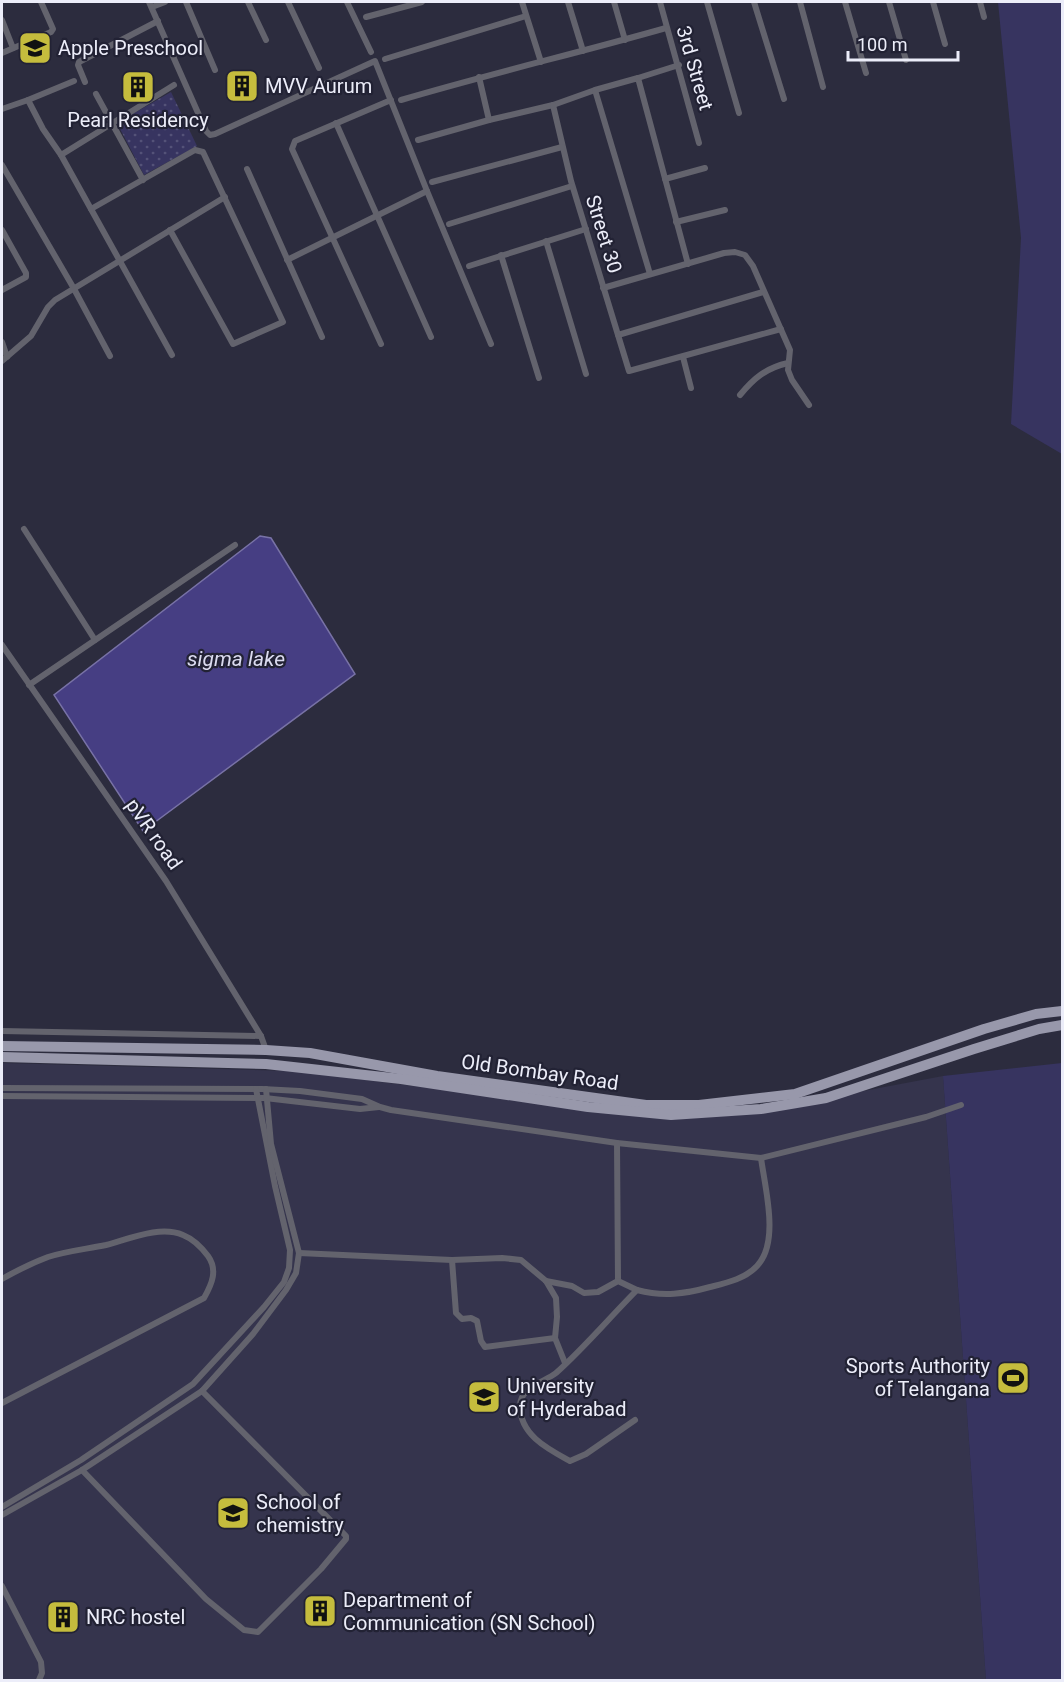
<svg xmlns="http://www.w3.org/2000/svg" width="1064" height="1682" font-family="Roboto,sans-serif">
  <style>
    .built { fill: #35344d }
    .green { fill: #373460 }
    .park { fill: url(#park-dots) }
    .water { fill: #463e83; stroke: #7872a6; stroke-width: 1.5 }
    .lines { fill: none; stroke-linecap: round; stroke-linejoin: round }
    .street { stroke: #63636d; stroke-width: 6 }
    .primary { stroke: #9898ab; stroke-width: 10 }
    .labels { text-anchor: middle; stroke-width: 4.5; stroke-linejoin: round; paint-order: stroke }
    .poi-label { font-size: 20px; fill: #ecedf9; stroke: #222234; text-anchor: start }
    .street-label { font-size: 20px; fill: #ecedf9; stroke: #222234 }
    .water-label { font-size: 21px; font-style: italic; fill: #dbdbf0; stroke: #222234 }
  </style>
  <defs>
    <pattern id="park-dots" width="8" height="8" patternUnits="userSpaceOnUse" patternTransform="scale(1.5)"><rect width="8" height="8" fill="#373460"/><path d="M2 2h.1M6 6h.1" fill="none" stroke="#545278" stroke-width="1.8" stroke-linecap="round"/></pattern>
  </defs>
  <rect width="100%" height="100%" fill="#2c2c3e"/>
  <path class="built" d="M 2,1063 L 292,1071 L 644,1114 L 699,1114 L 826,1098 L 943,1076 L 986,1680 L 2,1680 Z"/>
  <g class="green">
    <path d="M 998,2 L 1062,2 L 1062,454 L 1011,424 L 1021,238 Z"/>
    <path d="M 1062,1063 L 1062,1680 L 986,1680 L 943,1076 Z"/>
  </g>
  <path class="park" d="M 171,92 L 197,146 L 144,175 L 117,123 Z"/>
  <path class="water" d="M 260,536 L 271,538 L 355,674 L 143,831 L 54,695 Z"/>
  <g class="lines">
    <g class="street">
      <path d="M 149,2 L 206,131 L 210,135 L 215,134 L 375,61 L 427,191 L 491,344"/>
      <path d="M 186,2 L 215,70"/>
      <path d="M 248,2 L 266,40"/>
      <path d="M 288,2 L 319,68"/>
      <path d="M 347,2 L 371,52"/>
      <path d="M 522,2 L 541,62"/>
      <path d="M 568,2 L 583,51"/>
      <path d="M 614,2 L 625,40"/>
      <path d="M 660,2 L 699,143"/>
      <path d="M 707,2 L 739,113"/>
      <path d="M 754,2 L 784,99"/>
      <path d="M 800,2 L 823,87"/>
      <path d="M 845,2 L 866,73"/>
      <path d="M 889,2 L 906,60"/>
      <path d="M 933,2 L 945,44"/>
      <path d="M 980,2 L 984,17"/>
      <path d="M 152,7 L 165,2"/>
      <path d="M 366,17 L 422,2"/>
      <path d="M 2,20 L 13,48"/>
      <path d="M 2,53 L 51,32 L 53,29 L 41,2"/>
      <path d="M 385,59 L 526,16"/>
      <path d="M 479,77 L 489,120 L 553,105 L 595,90 L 638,78 L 688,264"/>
      <path d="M 638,78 L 679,65"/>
      <path d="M 85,82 L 78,65 L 79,62 L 158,21"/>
      <path d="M 595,90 L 650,274"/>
      <path d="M 96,94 L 143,180"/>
      <path d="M 28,100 L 74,81"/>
      <path d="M 401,100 C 489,74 578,53 666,28"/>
      <path d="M 553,105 L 571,181 L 629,371 L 781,329"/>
      <path d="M 2,109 L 28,100 L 43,129 L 61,155 L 172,355"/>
      <path d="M 336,123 L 431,337"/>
      <path d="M 418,140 L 489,120"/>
      <path d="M 61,155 L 174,85"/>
      <path d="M 2,165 L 73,287 L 110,356"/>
      <path d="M 247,169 L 322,337"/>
      <path d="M 665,179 L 705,168"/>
      <path d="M 432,182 L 562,147"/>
      <path d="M 91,209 L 195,150 L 203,152 L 283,322 L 233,344 L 170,230"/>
      <path d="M 676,222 L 725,210"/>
      <path d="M 449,224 L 572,186"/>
      <path d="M 2,230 L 26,273 L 26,277 L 2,290"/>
      <path d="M 546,241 L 586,374"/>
      <path d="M 501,255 L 539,378"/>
      <path d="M 287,260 L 427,191"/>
      <path d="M 469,266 L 586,229"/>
      <path d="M 603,288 L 724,253 L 735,252 L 745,255 L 753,266 L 790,350 L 788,370 L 792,380 L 809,405"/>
      <path d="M 618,335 L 763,292"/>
      <path d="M 2,342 L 7,357"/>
      <path d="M 381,344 L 292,149 L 295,141 L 391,100"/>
      <path d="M 683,357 L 691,388"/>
      <path d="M 2,361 L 31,336 L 48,307 L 55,300 L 225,197"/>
      <path d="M 740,395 C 754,378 766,368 788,363"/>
      <path d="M 24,529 L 95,640"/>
      <path d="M 2,645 L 166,881 L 261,1036 L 266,1050"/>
      <path d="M 29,685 L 235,545"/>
      <path d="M 2,1031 L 261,1036"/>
      <path d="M 2,1088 L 262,1089 L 300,1091 L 362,1099 L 380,1107 L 391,1110 L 617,1143 L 761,1158 L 926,1117 L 961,1105"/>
      <path d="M 2,1096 L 265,1098 L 360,1109 L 379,1107"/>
      <path d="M 617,1143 L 618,1281"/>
      <path d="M 299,1253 L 452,1260 L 502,1258 L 521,1260 L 546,1281 L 556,1298 L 557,1317 L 555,1338 L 565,1363"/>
      <path d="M 452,1260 L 456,1313 L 462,1319 L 471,1318 L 477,1321 L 481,1341 L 485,1347 L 555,1338"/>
      <path d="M 2,1279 C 16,1271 32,1263 48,1257 C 67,1251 87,1249 106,1245 C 129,1239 160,1225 183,1235 C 193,1239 202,1248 208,1256 C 218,1270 212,1284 204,1298 L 2,1403"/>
      <path d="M 546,1281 L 572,1286 L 584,1293 L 598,1292 L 618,1281 L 637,1290"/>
      <path d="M 635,1420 L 586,1454 L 570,1461 C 548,1449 520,1435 520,1406 C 520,1387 545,1382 556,1373 C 585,1347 610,1317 637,1290 C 663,1297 685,1294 710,1287 C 726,1283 745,1279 757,1266 C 780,1242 765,1188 761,1158"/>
      <path d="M 82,1470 L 206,1599 L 244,1630 L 258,1632 L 321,1569 L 346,1539 L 346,1536 L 202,1391"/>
      <path d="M 2,1507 L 81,1460 L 193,1384 L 264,1307 L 284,1282 L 289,1268 L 290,1250 L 275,1186 L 256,1089"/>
      <path d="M 2,1515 L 82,1470 L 202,1391 L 253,1334 L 286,1290 L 296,1273 L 299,1253 L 271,1144 L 266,1089"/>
      <path d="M 2,1586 L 41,1662 L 42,1673 L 39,1680"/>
    </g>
    <g class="primary">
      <path d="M 2,1046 L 266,1050 L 310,1053 L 437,1076 L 646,1105 L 699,1105 L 795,1094 L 984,1029 L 1036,1014 L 1062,1011"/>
      <path d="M 2,1057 L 266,1064 L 401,1079 L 588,1107 L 671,1115 L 761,1109 L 826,1098 L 974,1049 L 1039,1029 L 1062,1025"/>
    </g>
  </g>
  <defs>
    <g id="school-square" transform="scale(1.725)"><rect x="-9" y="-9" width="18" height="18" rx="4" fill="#c5bc3d" stroke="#222234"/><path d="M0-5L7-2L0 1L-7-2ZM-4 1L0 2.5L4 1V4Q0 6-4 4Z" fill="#111"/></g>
    <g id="building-square" transform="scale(1.725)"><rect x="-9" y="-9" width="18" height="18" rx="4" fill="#c5bc3d" stroke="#222234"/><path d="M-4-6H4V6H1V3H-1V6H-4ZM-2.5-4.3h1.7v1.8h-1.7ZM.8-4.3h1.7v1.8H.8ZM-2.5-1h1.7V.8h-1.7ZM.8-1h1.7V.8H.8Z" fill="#111"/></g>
    <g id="stadium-square" transform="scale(1.725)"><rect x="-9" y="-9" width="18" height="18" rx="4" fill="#c5bc3d" stroke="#222234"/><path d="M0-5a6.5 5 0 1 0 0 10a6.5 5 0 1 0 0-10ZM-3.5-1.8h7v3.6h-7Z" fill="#111"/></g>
    <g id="university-square" transform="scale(1.725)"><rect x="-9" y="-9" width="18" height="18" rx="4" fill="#c5bc3d" stroke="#222234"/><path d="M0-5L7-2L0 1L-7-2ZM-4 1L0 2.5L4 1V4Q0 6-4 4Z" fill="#111"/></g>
  </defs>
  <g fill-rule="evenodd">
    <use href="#school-square" x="35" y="48"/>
    <use href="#building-square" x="242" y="86"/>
    <use href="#building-square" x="138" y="87"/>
    <use href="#stadium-square" x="1013" y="1378"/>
    <use href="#university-square" x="484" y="1397"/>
    <use href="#university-square" x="233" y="1513"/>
    <use href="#building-square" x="320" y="1611"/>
    <use href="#building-square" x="63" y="1617"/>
  </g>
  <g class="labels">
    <g class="poi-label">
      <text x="58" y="55">Apple Preschool</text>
      <text x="265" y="93">MVV Aurum</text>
      <text x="138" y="127" text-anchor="middle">Pearl Residency</text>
      <text x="990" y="1373" text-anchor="end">Sports Authority<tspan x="990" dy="23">of Telangana</tspan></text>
      <text x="507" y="1393">University<tspan x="507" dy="23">of Hyderabad</tspan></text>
      <text x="256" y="1509">School of<tspan x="256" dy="23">chemistry</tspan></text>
      <text x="343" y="1607">Department of<tspan x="343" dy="23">Communication (SN School)</tspan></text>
      <text x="86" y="1624">NRC hostel</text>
    </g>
    <g class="street-label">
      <text transform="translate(695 68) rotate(74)" y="7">3rd Street</text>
      <text transform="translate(604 234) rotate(73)" y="7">Street 30</text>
      <text transform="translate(154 834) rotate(55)" y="7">pVR road</text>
      <text transform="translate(540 1072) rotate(8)" y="7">Old Bombay Road</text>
    </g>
    <g class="water-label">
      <text x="236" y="666">sigma lake</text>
    </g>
  </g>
  <rect width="1064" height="1682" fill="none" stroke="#ecedf9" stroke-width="6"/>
  <path d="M848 51v9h110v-9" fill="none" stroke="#ecedf9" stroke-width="3"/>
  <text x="857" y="51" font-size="18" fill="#ecedf9" stroke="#222234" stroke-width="4.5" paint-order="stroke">100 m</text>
</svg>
